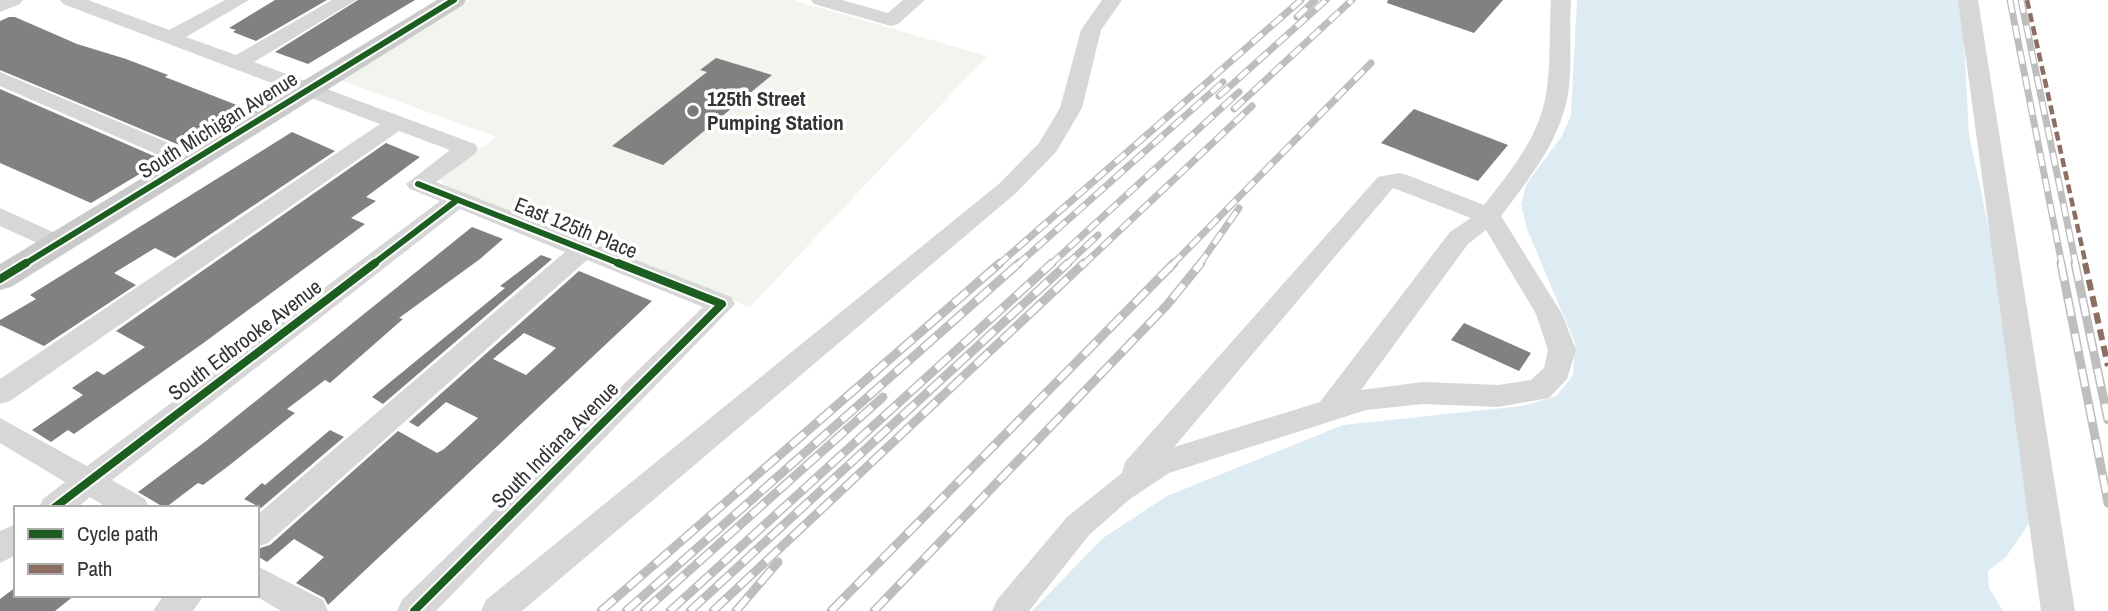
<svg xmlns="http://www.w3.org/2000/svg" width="2108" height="611" font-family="'Archivo Narrow',sans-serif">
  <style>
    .green { fill: #f1f5ed }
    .water { fill: #ddebf3 }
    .building { fill: #818181; fill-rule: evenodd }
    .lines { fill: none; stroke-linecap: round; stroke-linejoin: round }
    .minor { fill: #d7d7d7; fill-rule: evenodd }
    .major { fill: #cacaca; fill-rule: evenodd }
    .rail-far1-casing { stroke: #bebebe; stroke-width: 7 }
    .rail-casing { stroke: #bebebe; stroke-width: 9 }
    .rail-far1 { stroke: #fff; stroke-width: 4.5; stroke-dasharray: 13; stroke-linecap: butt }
    .rail { stroke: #fff; stroke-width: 6; stroke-dasharray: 18; stroke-linecap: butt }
    .quiet-far1 { stroke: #8d6e63; stroke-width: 4.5; stroke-dasharray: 9 4.5; stroke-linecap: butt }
    .quiet { stroke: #8d6e63; stroke-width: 6; stroke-dasharray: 11 6; stroke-linecap: butt }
    .cycleway-far1-casing { stroke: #fff; stroke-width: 10 }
    .cycleway-casing { stroke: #fff; stroke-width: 12 }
    .cycleway-far1 { stroke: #1b5e20; stroke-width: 6 }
    .cycleway { stroke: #1b5e20; stroke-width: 8 }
    .poi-dot { fill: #7a7a7a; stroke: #fff; stroke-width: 2.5 }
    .labels { text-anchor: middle; stroke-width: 7; stroke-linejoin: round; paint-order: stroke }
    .poi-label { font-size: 21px; font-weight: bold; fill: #333; stroke: #fff; text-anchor: start }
    .street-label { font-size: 21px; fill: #333; stroke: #fff }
  </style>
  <rect width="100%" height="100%" fill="#fff"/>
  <path class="green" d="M 469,0 L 793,0 L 987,56 L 750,307 L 446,187 L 440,179 L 442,176 L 496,137 L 340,80 Z"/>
  <path class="water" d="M 1577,0 L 1959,0 L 1963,24 L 1969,135 L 2000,281 L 2030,522 L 2006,557 L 1988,571 L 1989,588 L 2003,611 L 1032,611 L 1103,538 L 1167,496 L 1343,425 L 1522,406 L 1557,396 L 1573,375 L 1575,343 L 1527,229 L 1521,204 L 1527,183 L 1562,136 L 1571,115 Z"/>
  <g class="building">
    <path d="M 275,0 L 327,0 L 256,41 L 233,32 L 236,30 L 229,28 Z"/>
    <path d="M 358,0 L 415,0 L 308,64 L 275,52 Z"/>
    <path d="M 1388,0 L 1503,0 L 1474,33 L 1387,3 Z"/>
    <path d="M 9,17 L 15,17 L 77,44 L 126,59 L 168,75 L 165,77 L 247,109 L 184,147 L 0,70 L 0,21 Z"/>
    <path d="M 716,58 L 772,75 L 663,165 L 612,146 L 707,72 L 700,70 Z"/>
    <path d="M 0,89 L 163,160 L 91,203 L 0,163 Z"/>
    <path d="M 1414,109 L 1508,145 L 1478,181 L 1381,143 Z"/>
    <path d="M 292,132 L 335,151 L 175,258 L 155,248 L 114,273 L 136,285 L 44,346 L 0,325 L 0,320 L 36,299 L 30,295 Z"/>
    <path d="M 386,143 L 420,157 L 366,197 L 376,201 L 351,218 L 365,224 L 202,344 L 74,434 L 68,430 L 51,442 L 32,430 L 83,395 L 72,388 L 97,371 L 104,375 L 145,347 L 116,331 Z"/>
    <path d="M 472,227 L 503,239 L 480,259 L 399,318 L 403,319 L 330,383 L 325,380 L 287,409 L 295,413 L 231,464 L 203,485 L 198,483 L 165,508 L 138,492 L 206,441 Z"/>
    <path d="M 541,255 L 552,259 L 383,404 L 372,397 L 505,288 L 500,286 Z"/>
    <path d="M 579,271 L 652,301 L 328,605 L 324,598 L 296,583 L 324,557 L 294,539 L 267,562 L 257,556 L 257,549 L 270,545 L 398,431 L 437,453 L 444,449 L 478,418 L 446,402 L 418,427 L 409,422 ZM 524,333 L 556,348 L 526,375 L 493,359 Z"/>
    <path d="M 1464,323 L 1531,353 L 1519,371 L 1451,340 Z"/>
    <path d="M 330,430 L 344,437 L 261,508 L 244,499 L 262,483 L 265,485 Z"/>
    <path d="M 16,587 L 16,595 L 75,595 L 55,611 L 0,611 L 0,599 Z"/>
  </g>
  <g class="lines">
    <g class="minor">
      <path d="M 0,0 L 23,0 L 20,4 L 0,12 Z"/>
      <path d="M 60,0 L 88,0 L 169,30 L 225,0 L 249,0 L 186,37 L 236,55 L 332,0 L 356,0 L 254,62 L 475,144 L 478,149 L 475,154 L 436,182 L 731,297 L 735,304 L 436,611 L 397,611 L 402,600 L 703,307 L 587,260 L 268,543 L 257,547 L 257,515 L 565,252 L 460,209 L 112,480 L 145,499 L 149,508 L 108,508 L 90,497 L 77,508 L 39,508 L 43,499 L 65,482 L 0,443 L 0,418 L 87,466 L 440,201 L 410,189 L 406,184 L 450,150 L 399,131 L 10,401 L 0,404 L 0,379 L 380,124 L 63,4 Z"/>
      <path d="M 811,0 L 842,0 L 888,13 L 903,0 L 925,0 L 898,24 L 891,26 L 814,4 Z"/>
      <path d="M 1102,0 L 1122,0 L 1101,30 L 1082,108 L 1056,152 L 1016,193 L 522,611 L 481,611 L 486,600 L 1000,183 L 1039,143 L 1060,108 L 1081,30 Z"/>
      <path d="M 1551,0 L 1571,0 C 1569,29 1572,58 1569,87 C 1563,138 1530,177 1501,216 L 1562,314 L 1576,350 L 1567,379 L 1549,398 L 1498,407 L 1423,404 L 1366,410 L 1169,473 L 1130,499 L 1089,535 L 1029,611 L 992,611 L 997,600 L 1067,517 L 1122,473 L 1125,462 L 1378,177 L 1399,173 L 1407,175 L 1484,205 C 1512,169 1542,134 1547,87 C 1551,58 1549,29 1551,0 ZM 1393,188 L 1471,218 L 1450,232 L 1320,402 L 1174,447 ZM 1486,230 L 1536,314 L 1548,350 L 1544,368 L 1531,380 L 1498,385 L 1423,382 L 1361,390 L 1468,244 Z"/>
      <path d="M 1958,0 L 1978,0 L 2075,611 L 2041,611 Z"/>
      <path d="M 0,72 L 200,156 L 203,161 L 200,166 L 184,166 L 0,86 Z"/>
      <path d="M 0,208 L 66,238 L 69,244 L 66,250 L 57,252 L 0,226 Z"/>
      <path d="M 16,524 L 16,555 L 0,563 L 0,531 Z"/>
      <path d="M 257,566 L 323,600 L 328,611 L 281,611 L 254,595 L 257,595 Z"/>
      <path d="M 164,595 L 204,595 L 193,611 L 153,611 Z"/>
    </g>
    <path class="major" d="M 437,0 L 466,0 L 463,5 L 11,287 L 0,290 L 0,264 Z"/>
    <g class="rail-far1-casing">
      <g id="rail-far1">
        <path d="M 2010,0 L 2062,265"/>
        <path d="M 2021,0 L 2076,265"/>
        <path d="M 1297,17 L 1315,0"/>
        <path d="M 1219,96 L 1326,0"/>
        <path d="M 1234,109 L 1352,0"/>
        <path d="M 998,265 L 1301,0"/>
        <path d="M 1017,265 L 1223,82"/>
        <path d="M 1050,265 L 1239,92"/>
        <path d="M 1066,265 L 1098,235"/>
        <path d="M 1083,265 L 1252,106"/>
        <path d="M 1172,265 L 1371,63"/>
        <path d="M 1199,265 L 1239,208"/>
      </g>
    </g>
    <g class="rail-casing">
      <g id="rail">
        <path d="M 2061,263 L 2108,503"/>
        <path d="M 2075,263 L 2108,420"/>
        <path d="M 601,611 L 1000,263"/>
        <path d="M 626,611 L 1019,263"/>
        <path d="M 644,611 L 883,397"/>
        <path d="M 670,611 L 1052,263"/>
        <path d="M 690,611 L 1068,263"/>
        <path d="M 713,611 L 1084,263"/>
        <path d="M 736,611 L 778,562"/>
        <path d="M 831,611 L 1174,263"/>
        <path d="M 874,611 L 1167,305 L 1201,263"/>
      </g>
    </g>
    <use href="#rail-far1" class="rail-far1"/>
    <use href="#rail" class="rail"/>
    <path class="quiet-far1" d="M 2027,0 L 2086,265"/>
    <path class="quiet" d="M 2085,263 L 2108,366"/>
    <g class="cycleway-far1-casing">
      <g id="cycleway-far1">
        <path d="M 418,184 L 623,265"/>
        <path d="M 23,265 L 454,0"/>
        <path d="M 372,265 L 457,200"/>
      </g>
    </g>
    <g class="cycleway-casing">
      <g id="cycleway">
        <path d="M 0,279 L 26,263"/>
        <path d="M 54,508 L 375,263"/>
        <path d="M 414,611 L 722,304 L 618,263"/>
      </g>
    </g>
    <use href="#cycleway-far1" class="cycleway-far1"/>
    <use href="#cycleway" class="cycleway"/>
  </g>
  <circle class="poi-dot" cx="693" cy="111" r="7"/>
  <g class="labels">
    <g class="poi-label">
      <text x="707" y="106">125th Street<tspan x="707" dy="24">Pumping Station</tspan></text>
    </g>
    <g class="street-label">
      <text transform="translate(218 125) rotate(-32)" y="7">South Michigan Avenue</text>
      <text transform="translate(576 228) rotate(22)" y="7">East 125th Place</text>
      <text transform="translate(245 340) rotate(-37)" y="7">South Edbrooke Avenue</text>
      <text transform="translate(555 445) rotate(-45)" y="7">South Indiana Avenue</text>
    </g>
  </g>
  <rect x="14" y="506" width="245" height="91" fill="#ffffff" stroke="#adadad" stroke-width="2"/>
  <rect x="28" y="529" width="35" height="10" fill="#1b5e20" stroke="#adadad" stroke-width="2"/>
  <text x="77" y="541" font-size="21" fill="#333333">Cycle path</text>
  <rect x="28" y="564" width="35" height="10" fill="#8d6e63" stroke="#adadad" stroke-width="2"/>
  <text x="77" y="576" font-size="21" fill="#333333">Path</text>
</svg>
